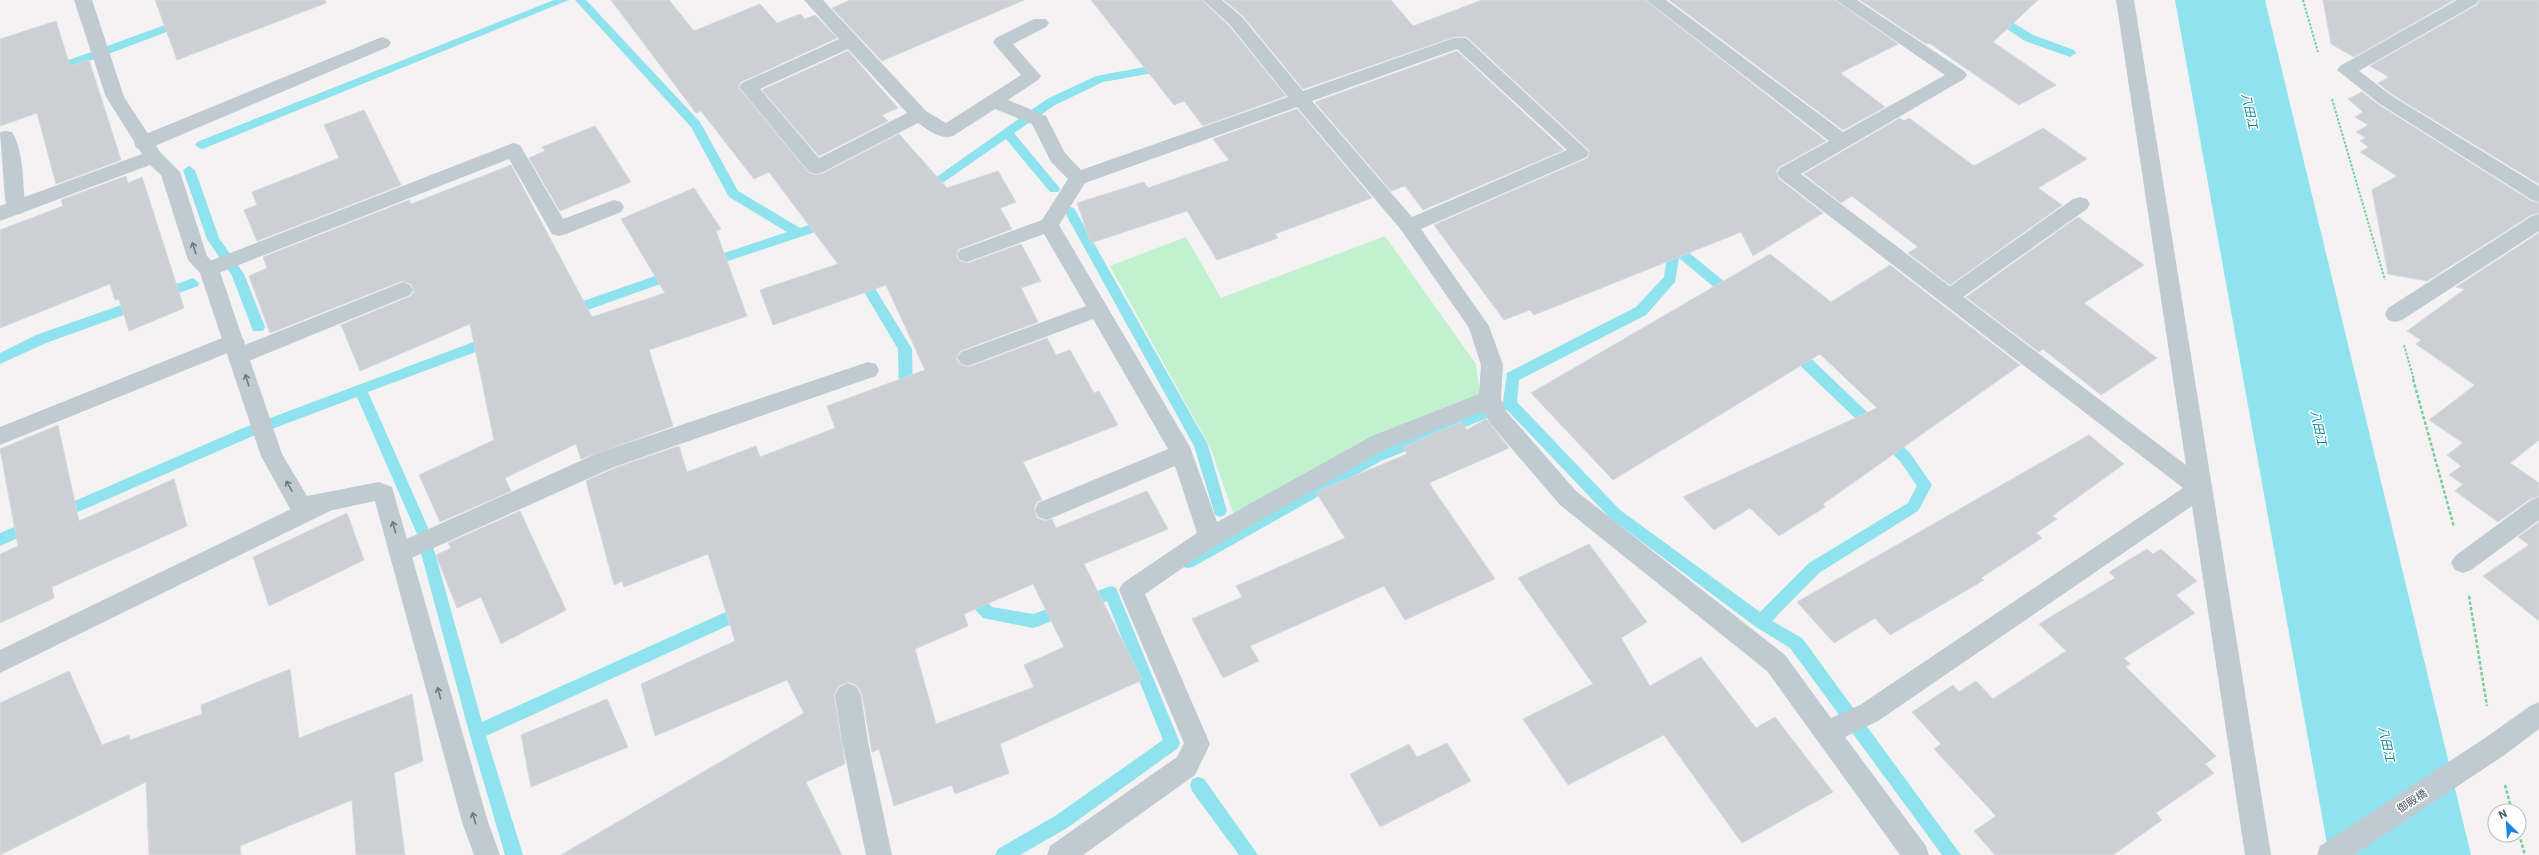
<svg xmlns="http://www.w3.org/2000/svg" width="2539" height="855" font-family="'IBM Plex Sans','Noto Sans JP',sans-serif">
<rect width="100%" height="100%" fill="#f4f2f2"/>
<path fill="#c2f1d0" d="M1385,236L1476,364L1482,409L1375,450L1238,527L1211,449L1110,266L1186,237L1221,298Z"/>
<path fill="#8ee3ee" d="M2175,0H2265L2471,855H2329Z"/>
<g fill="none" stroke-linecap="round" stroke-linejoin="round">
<g fill="#8ee3ee" fill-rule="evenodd">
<path d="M554,0H569L205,148L201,149L195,145L197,142Z"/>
<path d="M575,0H586L700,122L738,191L800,228L829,218L833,220L835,223L833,226L713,266H703L702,263L703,260L787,232L729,197L691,127Z"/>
<path d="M1964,0H1977L2033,35L2074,50L2076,53L2070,57L2025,41Z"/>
<path d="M184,18L188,20V24L55,74H47L45,71L47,68Z"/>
<path d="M1166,63L1170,64V70L1103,82L1055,105L1014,133L1058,186L1060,189L1058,192H1050L1006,139L928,193H920L918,190L1047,99L1096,76Z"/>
<path d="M189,166L195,170L219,238L244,274L265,327L263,331H253L232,276L207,239L183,170Z"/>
<path d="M1070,207L1074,208L1208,445L1227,511L1225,515L1220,517L1215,515L1194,446L1064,211Z"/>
<path d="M1675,236L1679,238L1681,246L1738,293L1740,296L1738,299H1728L1679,258L1675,282L1646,315L1519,380L1517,402L1620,510L1760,612L1809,563L1908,503L1917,486L1900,461L1788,354L1786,350L1788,346H1798L1910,453L1932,485L1918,511L1819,573L1772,621L1802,638L1961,855H1942L1790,648L1756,627L1610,518L1507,410L1381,461L1193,567L1188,568L1183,567L1181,562L1183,557L1371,453L1503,402L1507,373L1636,307L1664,277L1669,241Z"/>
<path d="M675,269L680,271L681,274L680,277L568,317L561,312L563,308Z"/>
<path d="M860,270L865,272L912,349L913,395L911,399H901L899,395L898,349L854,275Z"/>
<path d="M193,278L199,283L198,286L160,300L153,295L155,292Z"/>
<path d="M141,298L148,303L146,307L46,343L0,364V353L36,335Z"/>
<path d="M492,335L499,340L497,344L368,392L429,530L427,534L422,536L417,534L357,397L253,436L64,518L59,520L54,518L52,514L54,510L243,428Z"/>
<path d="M33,519L38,521L40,525L38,529L0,546V533Z"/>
<path d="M428,547L433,548L435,553L482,722L739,606L744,604L749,606L752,611L749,616L486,736L523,855H505L469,732L421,553L423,548Z"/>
<path d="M968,586L973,588L992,607L1033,614L1111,586L1116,588L1180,743L1178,748L1067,828L1020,855H995L998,849L1055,816L1163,740L1107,601L1033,628L983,618L960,593L963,588Z"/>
<path d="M1198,777L1204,779L1258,855H1239L1192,791L1190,785L1192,779Z"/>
</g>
</g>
<g fill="#ccd0d4" stroke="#d6d9dd" fill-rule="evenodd">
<path d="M155,0H325L326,3L177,60Z"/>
<path d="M611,0H669L694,31L760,4L777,23L800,14L805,19L815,15L837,38L741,82L738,87L809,173L816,175L824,173L899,134L947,188L998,171L1016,202L1000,208L1012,229L959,249L956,256L960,261L968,263L1021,244L1041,281L1021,288L1038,322L960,351L956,359L961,365L969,367L1047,338L1056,355L1070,350L1094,393L1099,391L1118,425L1023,462L1042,500L1037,502L1034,509L1037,518L1045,521L1052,519L1056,528L1147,491L1168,529L1084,564L1142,680L1000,744L1009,773L955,794L952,785L894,806L879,749L872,752L862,694L858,686L849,682L838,686L834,695L845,764L806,782L842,855H561L804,713L787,680L655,736L641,684L735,641L708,554L624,587L622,581L614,585L586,481L615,468L679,446L687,472L756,446L760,457L835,428L827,406L925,370L886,285L773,325L760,290L838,264L769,172L754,179L701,111L696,113ZM1033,584L1064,647L1024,665L1034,687L936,724L915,649L968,626L964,614Z"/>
<path d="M850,0H1024L882,61L832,8Z"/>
<path d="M1091,0H1202L1229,26L1286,96L1203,126L1184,101L1174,105Z"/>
<path d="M1224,0H1391L1413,26L1482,0H1645L1826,141L1779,167L1776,172L1779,179L1823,213L1753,256L1741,232L1534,315L1530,310L1504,320L1434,225L1588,158L1590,151L1467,37H1454L1303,89L1243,16Z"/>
<path d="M1669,0H1835L1898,44L1840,73L1885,107L1843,130Z"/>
<path d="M1860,0H2038L1993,42L2056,85L2019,105L1929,43L1926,44Z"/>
<path d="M2323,0H2454L2354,57L2331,44Z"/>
<path d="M2480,0H2539V184L2393,95L2378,83L2389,77L2370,66L2477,5Z"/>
<path d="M56,21L70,66L89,60L121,160L56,184L37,113L0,126V39Z"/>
<path d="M848,51L898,108L882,115L888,121L819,156L762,90Z"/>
<path d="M1457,51L1564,150L1423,210L1405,186L1391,191L1315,102Z"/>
<path d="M2362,92L2379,105L2531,201L2539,203V213L2531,215L2427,281L2388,274L2372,190L2397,176L2360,152L2369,147L2360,141L2366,138L2356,132L2368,125L2355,117L2363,112L2348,99Z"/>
<path d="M1297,109L1372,198L1275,234L1278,238L1217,260L1187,211L1091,243L1077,203L1144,182L1148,188L1229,160L1213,139Z"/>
<path d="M364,110L401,185L257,241L244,210L257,205L252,192L339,158L324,125Z"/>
<path d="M1900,118L1904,121L1909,118L1974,166L2043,128L2087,159L2038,188L2062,205L1950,285L1908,253L1918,247L1852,196L1841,203L1804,174Z"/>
<path d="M595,126L631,182L560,211L529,158L545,151L542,147Z"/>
<path d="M511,165L592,317L665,293L621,219L694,188L721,229L716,231L747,316L649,350L673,426L581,459L576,444L505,478L511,491L440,522L419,475L494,440L470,324L360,371L341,325L411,296L414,291L411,284L402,281L270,333L249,276L267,268L263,257L409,200L411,204Z"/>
<path d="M126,176L128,183L142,177L184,308L129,331L119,299L115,300L110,284L0,328V230L63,206L61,200Z"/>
<path d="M2078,217L2144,265L2084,303L2157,358L2101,395L2043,349L2039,352L1966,297Z"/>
<path d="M2539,233V440L2510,463L2539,483V496L2530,499L2498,522L2455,491L2463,484L2449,475L2461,466L2447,455L2463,443L2429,420L2475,385L2416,344L2421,340L2407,331L2465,289L2456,287Z"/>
<path d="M1770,254L1831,302L1890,265L2020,365L1823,504L1825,507L1779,536L1750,508L1714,530L1683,497L1877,408L1820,354L1613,480L1531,393Z"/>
<path d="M1486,419L1509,448L1429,483L1495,579L1405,620L1384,586L1250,646L1259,661L1223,678L1192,619L1242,597L1236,586L1345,538L1316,492L1407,454L1403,447L1461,422L1467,430Z"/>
<path d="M58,425L79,521L174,479L187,526L52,587L54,598L0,623V554L18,546L0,449Z"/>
<path d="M2089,435L2124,464L2052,516L2057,519L2036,533L2042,538L1981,578L1984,580L1890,635L1875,618L1834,643L1797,602Z"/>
<path d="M520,511L566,610L501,644L481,597L457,608L436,555L451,548L448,543Z"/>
<path d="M347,513L364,560L269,606L253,557Z"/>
<path d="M2539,522V621L2483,576L2529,545L2518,537Z"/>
<path d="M1589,544L1647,622L1621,638L1650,686L1701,657L1756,728L1775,717L1833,792L1742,843L1664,735L1568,785L1523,719L1593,684L1518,578Z"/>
<path d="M2147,549L2153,554L2161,549L2197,581L2176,595L2195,613L2124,658L2130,664L2126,667L2216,756L2205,764L2214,773L2156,813L2162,820L2113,855H1995L1974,831L1996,816L1934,749L1941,744L1912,712L1953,685L1959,692L1976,681L1993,699L2066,651L2039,624L2115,578L2109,572Z"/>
<path d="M290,669L299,738L412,694L423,761L394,773L405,855H356L352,800L240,846L241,855H149L146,782L0,855V703L69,671L102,745L129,735L130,740L202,714L201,705Z"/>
<path d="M607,699L628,747L531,787L521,735Z"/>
<path d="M1447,743L1471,781L1380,827L1350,774L1409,744L1417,757Z"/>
</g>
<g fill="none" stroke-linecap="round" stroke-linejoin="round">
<g stroke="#79d09d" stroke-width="2" stroke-dasharray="2.5 1.5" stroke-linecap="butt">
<path d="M2303,0L2318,52"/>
<path d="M2332,99L2385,280"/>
<path d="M2404,345L2414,380"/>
</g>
<g stroke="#79d09d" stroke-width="2.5" stroke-dasharray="3.5 2" stroke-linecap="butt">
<path d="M2413,379L2454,527"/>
<path d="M2469,596L2487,706"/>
<path d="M2505,785L2512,811"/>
<path d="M2519,834L2525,855"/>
</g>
<g fill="#c0cbd1" fill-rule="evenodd">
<path d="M382,37L388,39L391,43L388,47L150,148L143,149L136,148L134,143L136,138Z"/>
<path d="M5,131L12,132C25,154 22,184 26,208L23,213L16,215L9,213L5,199L0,132Z"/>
<path d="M513,143L520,145L563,219L614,200L621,202L624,207L621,212L566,234L559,236L552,234L509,159L216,274L209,276L202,274L199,269L202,264Z"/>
<path d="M2080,197L2087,199L2090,204L2087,209L1956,302L1949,305L1942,302L1939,297L1942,292L2073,199Z"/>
<path d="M403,282L410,285L413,290L410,295L246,362L239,364L232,362L228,356L230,352L0,445V427L227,336L234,334L241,336L245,342L242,346Z"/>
<path d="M868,362L876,364L879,370L876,376L614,467L409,559L401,562L393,559L389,552L393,545L598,453Z"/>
<path d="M322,494L330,497L333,504L330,511L0,673V650Z"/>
<path d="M848,683L857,687L861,695L868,742L892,855H866L842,742L835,695L839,687Z"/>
</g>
<g fill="#c0cbd1" fill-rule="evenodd">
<path d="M74,0H92L124,97L160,152L180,172L207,256L219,269L282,454L307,496L379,482L392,487L488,822L500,855H474L462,822L375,501L301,517L293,514L261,456L200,273L188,260L161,175L150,165L0,221V206L142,154L106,97Z"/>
<path d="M804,0H823L926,111L946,123L1021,75L996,46L993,42L996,38L1034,19H1046L1049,23L1046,27L1013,44L1041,76L1038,80L1008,100L1046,116L1065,153L1081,170L1288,97L1230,25L1203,0H1222L1242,17L1303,91L1454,38H1466L1589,152L1587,157L1421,229L1489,326L1503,365L1501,399L1506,411L1576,491L1785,655L1831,718L1860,705L2183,488L1780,178L1777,173L1780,168L1829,141L1646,0H1666L1843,132L1945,75L1836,0H1857L1964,71L1967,75L1964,79L1801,174L2186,465L2116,0H2134L2271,855H2245L2192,506L1878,721L1845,737L1926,846L1929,855H1900L1767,671L1560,505L1489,422L1484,411L1388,448L1210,549L1145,594L1210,744L1195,775L1083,855H1047L1050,846L1177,757L1184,743L1119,590L1123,583L1197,533L1175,466L1054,517L1046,520L1038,517L1035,510L1038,503L1168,449L1093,319L968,366L961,364L957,358L961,352L1086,306L1044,234L967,262L960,260L957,255L960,250L1042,220L1068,179L1051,162L1032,124L995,109L953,136C939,140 929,130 918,123L823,172L816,174L809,172L739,87L742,83L839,39ZM848,49L907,113L819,158L760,89ZM1457,49L1567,150L1412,217L1312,101ZM1297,107L1402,231L1469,328L1481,365L1479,394L1372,436L1217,522L1190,447L1059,225L1085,183Z"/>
<path d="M2457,0H2479L2476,4L2359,71L2392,96L2539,186V202L2532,200L2380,104L2337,70L2340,66Z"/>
<path d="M2539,214V231L2402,320L2395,322L2388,320L2385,314L2388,308L2532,216Z"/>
<path d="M2539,497V520L2471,570L2463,573L2455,570L2451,563L2455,556L2531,500Z"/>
<path d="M2539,702V729L2503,756L2354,855H2317L2320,846L2485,738L2530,706Z"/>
</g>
</g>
<defs><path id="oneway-shaft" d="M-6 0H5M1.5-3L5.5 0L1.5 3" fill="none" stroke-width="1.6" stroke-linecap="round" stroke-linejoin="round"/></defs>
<g stroke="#6d7a82">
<use href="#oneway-shaft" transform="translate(194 248) rotate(-108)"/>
<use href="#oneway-shaft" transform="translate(247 380) rotate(-108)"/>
<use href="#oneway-shaft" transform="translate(289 486) rotate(-120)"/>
<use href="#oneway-shaft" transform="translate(394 527) rotate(-106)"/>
<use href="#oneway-shaft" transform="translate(439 693) rotate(-105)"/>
<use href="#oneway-shaft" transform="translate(474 818) rotate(-106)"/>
</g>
<g text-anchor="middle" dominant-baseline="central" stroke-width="3" stroke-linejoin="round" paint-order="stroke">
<g font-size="11" fill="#495760" stroke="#fff">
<text transform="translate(2412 801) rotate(-33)">御殿橋</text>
</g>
<g font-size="12" font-style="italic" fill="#0b8292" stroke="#fff">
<text transform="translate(2250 111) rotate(78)">八田江</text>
<text transform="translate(2319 428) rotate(78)">八田江</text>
<text transform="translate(2387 744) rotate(78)">八田江</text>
</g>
</g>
<g transform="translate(2507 823) rotate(335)"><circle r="19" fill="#ffffff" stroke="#b6bcbf"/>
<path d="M0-3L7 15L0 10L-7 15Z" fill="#1885e9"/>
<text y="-6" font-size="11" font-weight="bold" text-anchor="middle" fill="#495760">N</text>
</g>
</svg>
